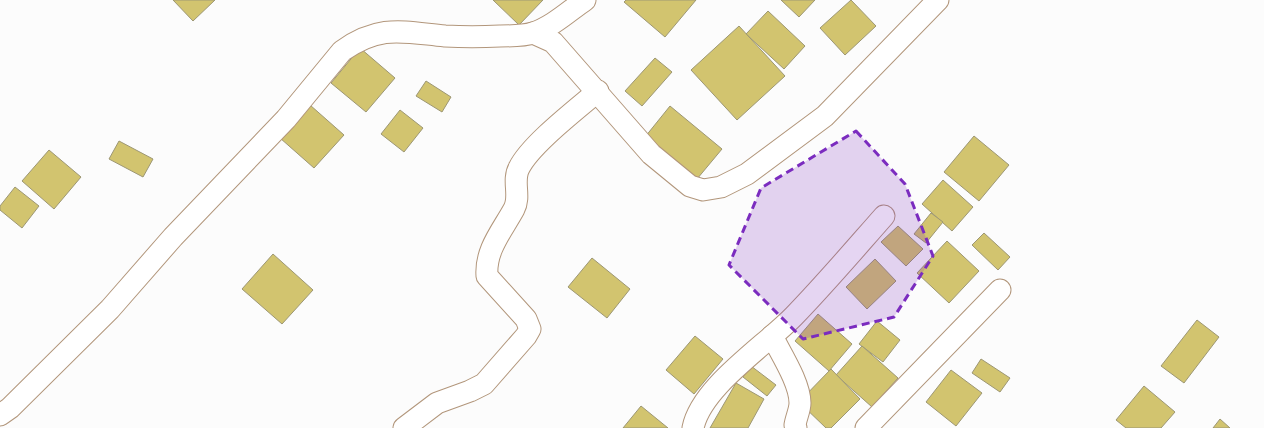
<svg xmlns="http://www.w3.org/2000/svg" width="1264" height="428" font-family="'Asap Condensed',sans-serif">
<rect width="100%" height="100%" fill="#fcfcfc"/>
<g fill="#d2c46f" stroke="#9d9774">
<path d="M173,0H215L193,21Z"/>
<path d="M493,0H543L519,25Z"/>
<path d="M626,0H696L665,37L624,2Z"/>
<path d="M781,0H815L799,17Z"/>
<path d="M851,0L876,26L845,55L820,28Z"/>
<path d="M768,11L805,46L784,69L746,34Z"/>
<path d="M739,26L785,76L737,120L691,70Z"/>
<path d="M360,48L395,78L366,112L331,83Z"/>
<path d="M655,58L672,72L642,106L625,91Z"/>
<path d="M426,81L451,97L442,112L416,96Z"/>
<path d="M310,105L344,135L314,168L280,138Z"/>
<path d="M670,106L722,149L697,179L645,137Z"/>
<path d="M400,110L423,128L404,152L381,134Z"/>
<path d="M974,136L1009,165L979,201L944,172Z"/>
<path d="M119,141L153,159L143,177L109,159Z"/>
<path d="M49,150L81,177L54,209L22,181Z"/>
<path d="M943,180L973,207L952,231L922,204Z"/>
<path d="M15,187L39,206L22,228L0,210V206Z"/>
<path d="M931,213L943,222L926,243L914,234Z"/>
<path d="M898,226L923,249L906,266L881,242Z"/>
<path d="M984,233L1010,257L998,270L972,245Z"/>
<path d="M947,241L979,271L949,303L917,273Z"/>
<path d="M273,254L313,290L282,324L242,289Z"/>
<path d="M592,258L630,289L607,318L568,287Z"/>
<path d="M875,259L896,281L867,309L846,287Z"/>
<path d="M818,314L852,344L829,371L795,341Z"/>
<path d="M1197,320L1219,337L1184,383L1161,366Z"/>
<path d="M877,321L900,340L883,362L859,344Z"/>
<path d="M695,336L723,359L694,394L666,370Z"/>
<path d="M862,346L898,378L872,407L836,375Z"/>
<path d="M981,359L1010,378L1000,392L972,373Z"/>
<path d="M751,366L776,385L767,396L743,377Z"/>
<path d="M831,369L860,399L831,428H826L799,402Z"/>
<path d="M951,370L982,393L956,426L926,402Z"/>
<path d="M736,383L764,399L748,428H710Z"/>
<path d="M1144,386L1175,412L1161,428H1126L1116,420Z"/>
<path d="M641,406L668,428H623Z"/>
<path d="M1220,419L1230,428H1213Z"/>
</g>
<g fill="none" stroke-linecap="round" stroke-linejoin="round">
<g stroke="#b2967b" stroke-width="23">
<g id="street">
<path d="M533,33L553,42L651,154L690,186L703,190L721,187L747,174L825,116L938,0"/>
<path d="M772,336C781,354 800,383 800,403C800,410 796,418 795,425L796,428"/>
<path d="M0,415L10,408L110,309L173,237L286,119L342,51C380,24 403,32 445,36C463,37 481,37 500,36C510,36 524,36 533,33C552,27 569,11 585,0"/>
<path d="M404,428L437,403L470,391L484,384L526,336L530,329L526,319L487,276C485,250 502,231 514,209C521,196 512,181 519,168C530,145 577,109 598,91"/>
<path d="M693,428C701,387 765,346 794,316C825,284 854,250 884,216"/>
<path d="M866,428L1000,290"/>
</g>
</g>
<use href="#street" stroke="#fff" stroke-width="21"/>
</g>
<path fill="#7b2cbf" fill-opacity="0.2" stroke="#7b2cbf" stroke-width="3" stroke-dasharray="8 5" stroke-linejoin="round" d="M856,131L905,184L933,256L894,317L803,339L729,265L761,188Z"/>
</svg>
